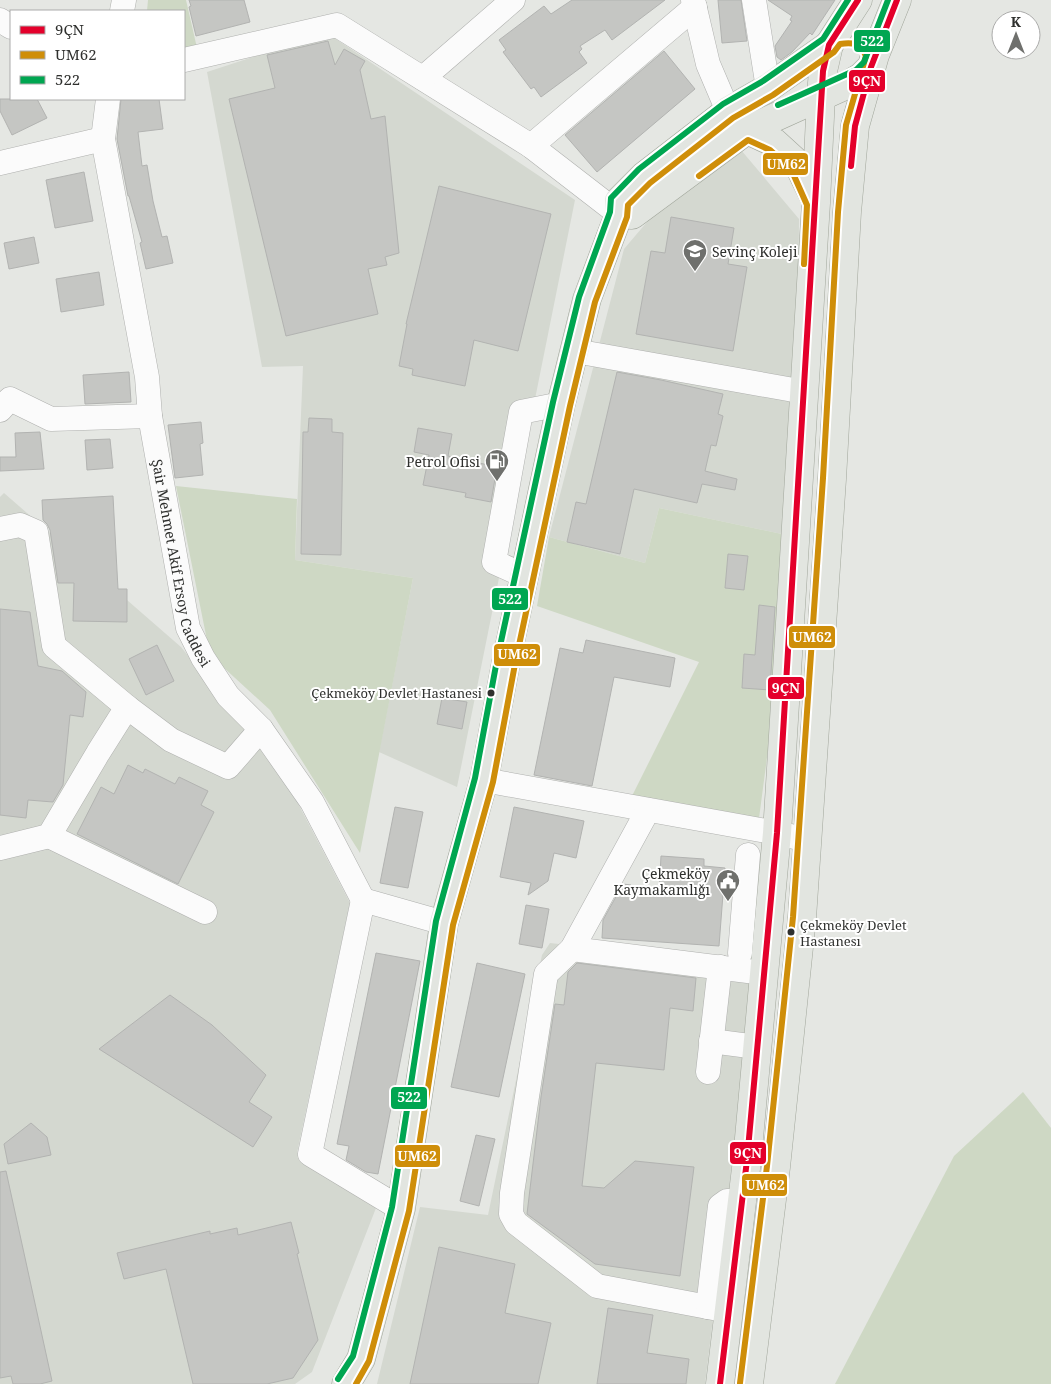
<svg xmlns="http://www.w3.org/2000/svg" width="1051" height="1384" font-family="'Noto Serif',serif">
<rect width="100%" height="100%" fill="#e5e7e3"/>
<g fill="#d4d8d0">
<path d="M327,33L575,200L457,787L379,752L413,578L295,560L303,366L262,367L207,72Z"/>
<path d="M741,150L799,219L796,537L659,508L645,563L549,537L624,249L664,202Z"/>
<path d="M4,493L181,647L282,773L350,903L297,1153L376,1208L312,1372L295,1384H0V497Z"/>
<path d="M550,943L756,966L705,1384H377L420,1207L488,1215L542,955Z"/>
</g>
<g fill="#ced8c4">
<path d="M148,0H186L197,48L184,47V11H147Z"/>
<path d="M176,486L297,499L295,560L413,578L360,853L270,710L210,655Z"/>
<path d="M659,508L796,537L758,826L625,810L699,662L537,606L549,537L645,563Z"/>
<path d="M1023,1092L1051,1128V1384H835L954,1156Z"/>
</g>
<g fill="#c5c6c3" stroke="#b2b3b1">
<path d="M189,0H244L250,22L196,36L189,7L191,6Z"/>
<path d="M572,0H665L612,40L605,30L580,46L582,49L579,52L587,63L541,97L534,87L531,89L503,52L506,50L499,40L544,6L551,14Z"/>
<path d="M718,0H741L747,41L722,43Z"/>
<path d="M768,0H835L812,35L810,33L792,52L781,60L777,57L775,46L792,21L790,20L792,16Z"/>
<path d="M328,41L335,65L344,49L365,61L360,70L371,119L385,116L399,253L385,257L387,265L368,269L378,314L286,336L229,99L275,88L267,55Z"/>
<path d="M664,51L695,89L597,172L565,135Z"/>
<path d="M0,99H37L47,118L12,135L0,111Z"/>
<path d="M121,99H159L163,129L138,132L142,166L147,165L153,201L162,237L167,236L173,263L146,269L140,243L142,242L129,196H128L117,139Z"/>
<path d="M84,172L93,221L55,228L46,180Z"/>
<path d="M439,186L551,214L518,351L474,340L465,386L412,375L413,369L399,366L407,324H406Z"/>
<path d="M671,217L734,228L728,264L747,267L733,351L636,334L651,251L665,253Z"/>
<path d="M34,237L39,263L9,269L4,243Z"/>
<path d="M99,272L104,305L61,312L56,279Z"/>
<path d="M129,372L131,402L85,404L83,375Z"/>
<path d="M617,372L661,380L723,394L718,414L723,416L716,446L711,445L705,471L737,479L735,490L702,484L697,503L634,489L620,554L567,542L576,502L586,504Z"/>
<path d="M309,418L332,419V432L343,433L341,555L301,554L303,432H308Z"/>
<path d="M201,422L203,443L200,444L203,475L175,478L168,425Z"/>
<path d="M418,428L452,434L448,456L497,467L491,502L465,497L466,493L423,485L429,455L414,452Z"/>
<path d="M40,432L44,469L0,471V457H16L15,433Z"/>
<path d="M110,439L113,468L87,470L85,440Z"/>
<path d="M113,496L118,589H127V622L73,621L74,583H58L50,530L47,524L43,520L42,500Z"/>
<path d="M728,554L748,556L744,590L725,588Z"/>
<path d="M759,605L775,607L770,690L742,688L744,654L755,655Z"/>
<path d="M0,609L30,612L38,666L62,671L86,692L83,717L70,715L63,785L53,802L28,800L26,818L0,815Z"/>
<path d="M586,640L675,658L670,687L614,677L592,786L534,775L560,648L583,653Z"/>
<path d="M157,645L174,681L146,695L129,659Z"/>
<path d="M442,698L467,702L462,729L437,724Z"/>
<path d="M128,765L143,773L145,769L175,784L179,777L208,791L201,805L214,812L178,884L77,834L101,787L114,794Z"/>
<path d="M395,807L423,812L408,888L380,883Z"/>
<path d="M514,807L584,821L576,858L554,853L548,881L528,895L531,883L500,877Z"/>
<path d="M661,856L704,859V866L725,868L719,946L602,938L603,920L623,884L631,885L630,891L659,892Z"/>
<path d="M526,905L549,909L542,948L519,944Z"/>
<path d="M376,953L420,961L378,1174L366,1172L346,1160L349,1146L337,1144Z"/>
<path d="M477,963L525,974L499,1097L451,1087Z"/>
<path d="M577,963L696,978L693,1011L670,1008L664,1070L596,1063L582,1186L604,1188L635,1161L694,1167L680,1276L595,1264L527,1214L541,1097L555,1004L564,1005L568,972Z"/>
<path d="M170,995L212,1025L266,1075L249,1102L272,1117L253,1147L99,1049Z"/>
<path d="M31,1123L47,1137L51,1155L8,1164L4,1144Z"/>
<path d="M476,1135L495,1139L479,1206L460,1201Z"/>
<path d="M6,1171L52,1381L40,1384H13L11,1376L0,1378V1172Z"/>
<path d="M291,1222L299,1253L297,1254L318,1340L293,1378L267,1384H193L166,1269L124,1279L117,1253L210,1231V1234L237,1228L238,1235Z"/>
<path d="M439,1247L515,1264L505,1313L551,1323L538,1384H410Z"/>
<path d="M608,1308L653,1315L647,1353L689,1359L686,1384H597Z"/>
</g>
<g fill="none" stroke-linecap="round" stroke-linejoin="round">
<g stroke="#afb0ae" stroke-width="25">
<g id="minor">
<path d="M693,0L708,64L728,111"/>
<path d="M754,0L768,88"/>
<path d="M122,11L124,0"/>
<path d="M0,20L11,27"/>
<path d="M184,60L337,25L531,146L619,214"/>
<path d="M423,78L513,0"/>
<path id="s1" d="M108,99L103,139L147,377L150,416L188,628L203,658L228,696L261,729L312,802L363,900L444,923"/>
<path d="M531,146L695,7"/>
<path d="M0,163L103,139"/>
<path d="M575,351L805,392"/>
<path d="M0,410L10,399L51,419L150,416"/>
<path d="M0,529L20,525L36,532L54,646L127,707L171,740L228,767L261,729"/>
<path d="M525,576L494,562L521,412L561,404"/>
<path d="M484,780L777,833L808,840"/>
<path d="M648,810L572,949L546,974L512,1193L511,1214L516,1223L597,1286L729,1311"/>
<path d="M49,836L205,912"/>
<path d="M0,848L49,836L98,753L127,707"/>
<path d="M363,900L310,1154L401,1209"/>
<path d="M572,949L764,973"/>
<path d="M740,953L748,855"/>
<path d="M711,1041L757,1047"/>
<path d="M708,1072L720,967"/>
<path d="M708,1307L720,1206L727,1201H742"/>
</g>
</g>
<g stroke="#a1a69b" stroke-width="29">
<g id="major">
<path d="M747,130L775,143L798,164L815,199"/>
<path d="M619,214L632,215L747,130L851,83L861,77L871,67"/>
<path d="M346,1384L361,1359L401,1209L444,923L484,780L506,662L561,404L587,299L619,214V201L644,176L728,111L768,88L829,45"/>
<path d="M720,1384L747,1160L777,833L816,203L821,95L823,71L829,45L858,0"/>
<path d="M749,1384L776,1167L802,918L832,479L847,212L855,126L875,55L897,0"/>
</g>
</g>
<use href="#minor" stroke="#fbfbfb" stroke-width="24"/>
<use href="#major" stroke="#e2e5e0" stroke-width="28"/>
<g stroke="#fff" stroke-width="10">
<g id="bus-1">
<path d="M851,166L855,126L871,67L897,0"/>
<path d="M720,1384L747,1160L777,833L823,71L829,45L858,0"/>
</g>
</g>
<g stroke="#fff" stroke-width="10">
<g id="bus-2">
<path d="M699,176L748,140L770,150L791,169L807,205L804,264"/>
<path d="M356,1384L369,1361L409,1211L453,925L493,782L515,664L570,406L595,302L627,217L628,205L650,183L733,118L773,95L834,52L840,44C853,42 860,43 866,56L846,125L838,212L823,478L793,917L767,1166L740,1383"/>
</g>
</g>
<g stroke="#fff" stroke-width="10">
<g id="bus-3">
<path d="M778,105L856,70L864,62L888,0"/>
<path d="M338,1379L353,1356L392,1207L436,921L475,778L497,660L553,402L579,297L610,212L611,198L639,169L723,104L763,81L823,39L848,0"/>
</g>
</g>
<use href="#bus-1" stroke="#e4002b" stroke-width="6"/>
<use href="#bus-2" stroke="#cf8e09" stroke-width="6"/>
<use href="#bus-3" stroke="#00a651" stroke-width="6"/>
</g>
<defs>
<g id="university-pin" transform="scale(1.25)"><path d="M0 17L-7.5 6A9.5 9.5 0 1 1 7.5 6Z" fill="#6f706d" stroke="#fff"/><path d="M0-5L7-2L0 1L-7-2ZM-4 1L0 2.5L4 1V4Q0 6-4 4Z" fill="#fff"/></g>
<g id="fuel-pin" transform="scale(1.25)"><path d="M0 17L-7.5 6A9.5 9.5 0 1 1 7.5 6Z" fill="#6f706d" stroke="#fff"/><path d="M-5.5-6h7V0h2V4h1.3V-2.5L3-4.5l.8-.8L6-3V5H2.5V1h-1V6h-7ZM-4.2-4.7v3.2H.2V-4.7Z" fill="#fff"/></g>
<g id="civic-pin" transform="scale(1.25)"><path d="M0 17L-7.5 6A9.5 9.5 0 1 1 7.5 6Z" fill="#6f706d" stroke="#fff"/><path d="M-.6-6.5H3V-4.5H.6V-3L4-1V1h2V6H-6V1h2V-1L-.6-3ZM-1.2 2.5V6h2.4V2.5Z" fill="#fff"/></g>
</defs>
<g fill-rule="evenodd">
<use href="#university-pin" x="695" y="251"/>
<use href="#fuel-pin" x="497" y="461"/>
<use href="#civic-pin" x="728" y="881"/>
</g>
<g fill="#2f302e" stroke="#fff" stroke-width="2">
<circle cx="491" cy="693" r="4.5"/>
<circle cx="791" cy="932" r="4.5"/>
</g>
<g text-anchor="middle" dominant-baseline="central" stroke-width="4" stroke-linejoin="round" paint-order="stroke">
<g font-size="13" fill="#2f302e" stroke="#fff" text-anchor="end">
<text x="482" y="693">Çekmeköy Devlet Hastanesi</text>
<text x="800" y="925" text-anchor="start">Çekmeköy Devlet<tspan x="800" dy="16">Hastanesı</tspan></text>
</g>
<g font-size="14" fill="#2f302e" stroke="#fff" text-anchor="end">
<text x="712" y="251" text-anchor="start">Sevinç Koleji</text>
<text x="480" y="461">Petrol Ofisi</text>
<text x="710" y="873">Çekmeköy<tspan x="710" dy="16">Kaymakamlığı</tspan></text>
</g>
<g font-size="14" fill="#2f302e" stroke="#fff">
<text stroke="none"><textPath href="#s1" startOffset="472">Şair Mehmet Akif Ersoy Caddesi</textPath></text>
</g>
</g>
<g stroke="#fff" stroke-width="2">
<rect x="853" y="29" width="38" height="24" rx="5" fill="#00a651"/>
<rect x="848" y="69" width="38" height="24" rx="5" fill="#e4002b"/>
<rect x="762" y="152" width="47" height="24" rx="5" fill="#cf8e09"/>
<rect x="491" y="587" width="38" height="24" rx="5" fill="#00a651"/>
<rect x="788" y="625" width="48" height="24" rx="5" fill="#cf8e09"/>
<rect x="493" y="643" width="48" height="24" rx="5" fill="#cf8e09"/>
<rect x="767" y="676" width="38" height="24" rx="5" fill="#e4002b"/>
<rect x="390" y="1086" width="38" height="24" rx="5" fill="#00a651"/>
<rect x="729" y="1141" width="38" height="24" rx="5" fill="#e4002b"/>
<rect x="394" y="1144" width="47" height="24" rx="5" fill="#cf8e09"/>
<rect x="741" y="1173" width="47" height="24" rx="5" fill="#cf8e09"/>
</g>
<g font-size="14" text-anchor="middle" font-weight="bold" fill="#fff">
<text x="872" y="46">522</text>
<text x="867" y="86">9ÇN</text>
<text x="786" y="169">UM62</text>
<text x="510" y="604">522</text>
<text x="812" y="642">UM62</text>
<text x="517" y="659">UM62</text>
<text x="786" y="693">9ÇN</text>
<text x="409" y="1102">522</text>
<text x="748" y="1158">9ÇN</text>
<text x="417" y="1161">UM62</text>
<text x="765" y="1190">UM62</text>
</g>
<rect x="10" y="10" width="175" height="90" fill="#ffffff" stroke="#acacab"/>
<rect x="20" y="26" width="25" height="8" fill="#e4002b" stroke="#acacab"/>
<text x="55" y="35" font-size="15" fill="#2f302e">9ÇN</text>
<rect x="20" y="51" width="25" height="8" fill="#cf8e09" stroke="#acacab"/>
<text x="55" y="60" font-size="15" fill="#2f302e">UM62</text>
<rect x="20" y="76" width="25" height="8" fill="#00a651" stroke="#acacab"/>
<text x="55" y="85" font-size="15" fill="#2f302e">522</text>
<g transform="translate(1016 35)"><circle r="24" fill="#ffffff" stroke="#acacab"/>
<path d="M0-4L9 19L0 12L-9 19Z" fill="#6f706d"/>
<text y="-8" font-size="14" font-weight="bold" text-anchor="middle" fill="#2f302e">K</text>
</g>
</svg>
